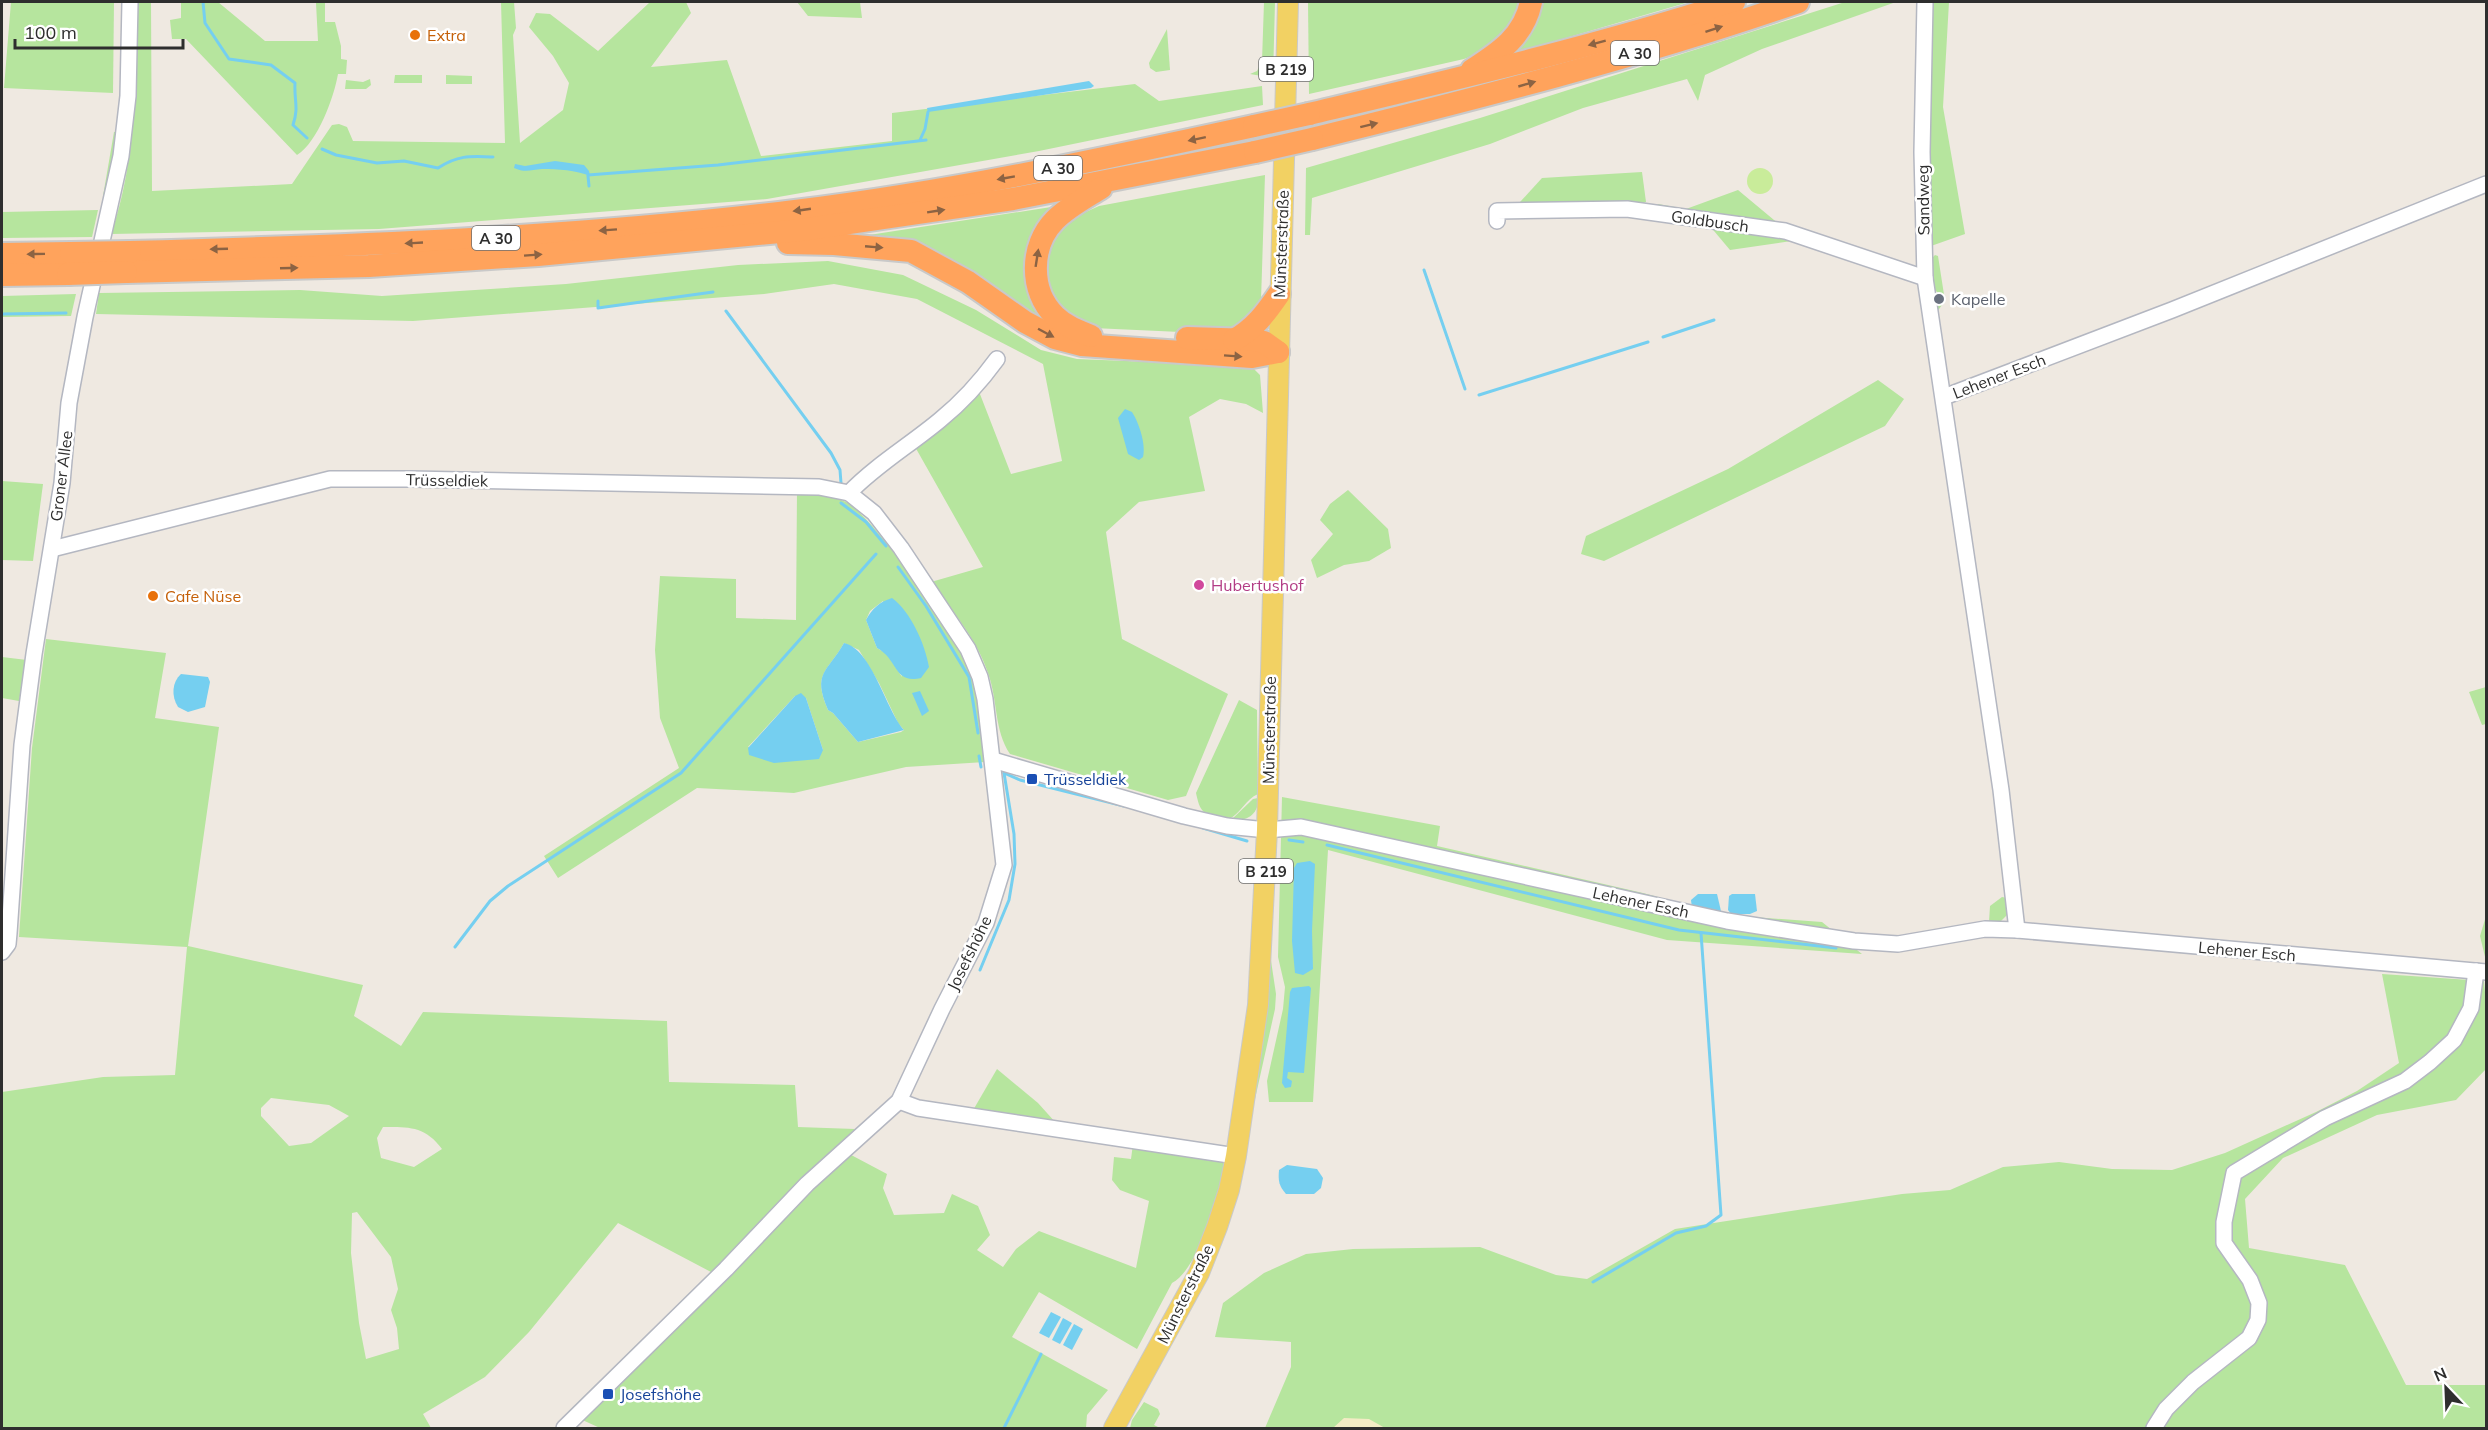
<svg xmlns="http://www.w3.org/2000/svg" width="2488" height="1430" font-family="Mulish,sans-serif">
<rect width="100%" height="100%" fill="#efe9e1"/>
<g fill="#b6e59e" fill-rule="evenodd">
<path d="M11,2H114L113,93L4,88Z"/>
<path d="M137,2H151L152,191L292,184L332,125L339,124L347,127L353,141L505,143L501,2H514L516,28L513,35L520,143L563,110L569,83L553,56L529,27L536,13L550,14L598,51L650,2H686L691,13L651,67L727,60L761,156L892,141V113L1135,84L1159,101L1262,86L1263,105L1039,151L767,199L379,229L111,234C137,160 135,80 137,2Z"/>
<path d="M181,2H218L265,41H318L316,3H325V22H335L341,46V59L347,60L346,74H338C334,97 318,142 297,155L186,39H172L170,20L181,18Z"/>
<path d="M797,2H860L862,18L808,16Z"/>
<path d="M1264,2H1275L1273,78L1250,74L1257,71L1262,61Z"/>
<path d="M1308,2H1521L1514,26L1480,53L1464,59L1309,94Z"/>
<path d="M1537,2H1689L1511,54Z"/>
<path d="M1845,2H1896L1762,49L1705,75L1698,101L1687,79L1583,108L1490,144L1312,198L1310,235H1305L1306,168L1480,118Z"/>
<path d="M1931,2H1949L1943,107L1965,234L1931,246L1926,169Z"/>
<path d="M1167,29L1170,70L1156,72L1150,68L1149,63Z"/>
<path d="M395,75H422V83H394Z"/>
<path d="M446,75L472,76V84H446Z"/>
<path d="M370,79L371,85L366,89H345L346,80L363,82Z"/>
<path d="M121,131L109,195L103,196L114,132Z"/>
<path d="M1642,172L1646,202L1637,205L1520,202L1542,178Z"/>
<path d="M1265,175L1261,301L1258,312L1224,334L1093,328L1067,314L1056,302L1047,278V251L1053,236L1066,223L1079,215L1099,206Z"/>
<path d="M1738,190L1780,225L1656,207L1658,204L1686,209Z"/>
<path d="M1064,205L1032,245L1066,334L988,288L843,239Z"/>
<path d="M98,210L92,237L2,238V212Z"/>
<path d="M1709,225L1798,240L1730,250Z"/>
<path d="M1935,255L1938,256L1945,301L1936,313L1935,300L1940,303L1943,298L1935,290H1930L1929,261Z"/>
<path d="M828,261L903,275L976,310L1041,350L1077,359L1251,366L1260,375L1263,413L1246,404L1220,399L1189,417L1205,491L1139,502L1106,532L1122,639L1228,694L1186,796L1168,800L1010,754C994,730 998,701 988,673C977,639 952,611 931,582L983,567L914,445L978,389L1011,474L1062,461L1043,364L917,299L834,284L764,294L413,321L96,314L99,293L300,290L382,296L566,284L738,265Z"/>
<path d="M76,294L71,316L2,317V296Z"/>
<path d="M1878,380L1904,399L1885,426L1604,561L1581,554L1586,536L1728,469Z"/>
<path d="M2,481L43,484L33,561L2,560Z"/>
<path d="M1348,490L1388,529L1391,548L1369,561L1344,565L1317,578L1311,560L1333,534L1320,520L1330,504Z"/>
<path d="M797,491C813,493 831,495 846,502C875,517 962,644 972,676C981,704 982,734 985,762L906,767L794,793L697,788L558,878L544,856L679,768L660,718L655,650L660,576L736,579V618L796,620ZM883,601L902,677L887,654L877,648L866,620L870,611ZM844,643L859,650L879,683L898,723L904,730L901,732L858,742L833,713L828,710C812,673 827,673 844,643ZM795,696L806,698L823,750L748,747Z"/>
<path d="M46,639L166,653L155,718L219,727L188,946L363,985L354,1016L401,1046L423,1012L667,1021L669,1082L795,1085L798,1127L855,1129L838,1148L887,1174L883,1188L894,1215L944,1213L952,1194L978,1206L990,1235L977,1250L1003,1267L1016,1249L1039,1231L1136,1268L1149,1201L1120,1190L1112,1180L1114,1157L1131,1159L1133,1144L1222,1159L1226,1165C1217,1195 1200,1268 1172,1283L1137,1349L1039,1292L1012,1337L1108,1390L1087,1415L1086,1428H600L567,1413L711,1272L618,1223L529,1332L485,1377L423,1414L431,1428H2V1092L103,1077L175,1075L187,947L19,937L32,748ZM271,1098L329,1105L349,1116L311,1143L289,1146L261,1116V1108ZM383,1127C409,1127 425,1126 442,1149L414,1167L381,1158L377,1138ZM357,1212L391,1257L398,1289L391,1310L397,1328L399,1349L366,1359L359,1323L351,1253L352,1213Z"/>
<path d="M2,657L27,660L19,701L2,698Z"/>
<path d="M2486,687V724L2482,725L2469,692Z"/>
<path d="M1239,700L1257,710L1258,794C1246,799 1240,814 1229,819C1225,820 1223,819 1220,818C1202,814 1200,811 1196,793Z"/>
<path d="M1282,797L1440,826L1437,846L1643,893L1725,915L1822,922L1862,954L1667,940L1328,850L1313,1102H1269L1267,1081L1283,1009L1285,987L1278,957Z"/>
<path d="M1258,798C1259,814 1247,822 1231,820L1253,799Z"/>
<path d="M1277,842L1270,954L1276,994L1275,1009L1255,1099L1252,1097Z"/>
<path d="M2002,897L2007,898L2011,911L2000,922H1989L1990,906Z"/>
<path d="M2486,916V961L2480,936Z"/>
<path d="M2382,974L2484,981L2486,1003V1069L2456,1100L2377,1115L2283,1158L2245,1199L2249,1248L2345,1265L2406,1385H2486V1428H1265L1291,1367V1342L1215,1337L1223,1303L1264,1273L1306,1254L1353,1249L1480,1247L1556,1275L1587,1279L1675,1229L1902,1194L1950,1190L2003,1167L2059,1162L2112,1169L2172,1170L2225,1153L2316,1112L2357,1091L2399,1063Z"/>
<path d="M997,1069L1038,1103L1056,1123L972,1112Z"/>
<path d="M1144,1402L1158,1409L1160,1414L1154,1425L1160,1428H1130L1132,1420Z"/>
</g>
<path fill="#f3ecc5" d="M1344,1418L1369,1419L1385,1428H1333Z"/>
<circle fill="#c9ec9a" cx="1760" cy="181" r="13"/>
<g fill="#75cff0">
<path d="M1089,81L1094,86L1091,88L928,112L927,108Z"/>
<path d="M555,161L584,165L589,171L590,176C576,170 558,169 542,169C531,170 525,173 514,168L515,164L525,166Z"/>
<path d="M1125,409L1132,412C1139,423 1146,444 1143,457L1139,460L1128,454L1118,418Z"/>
<path d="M892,598C911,612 925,644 929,667L921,678C893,684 899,660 877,648L866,620C872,609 879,602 892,598Z"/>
<path d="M844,643C872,649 886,710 904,730L858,742L833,713L828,710C812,672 827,673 844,643Z"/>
<path d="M181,674L208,677L210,682L205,707L188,712L178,707C171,696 172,682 181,674Z"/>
<path d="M920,691L929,711L922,716L912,693Z"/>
<path d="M801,693L806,698L823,750L819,759L774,763L749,755L748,748L795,696Z"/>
<path d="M1310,861L1315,864L1312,931L1313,969L1303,975L1295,973L1292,941L1294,868L1297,863Z"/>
<path d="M1698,894H1717L1721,911L1692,908L1691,900Z"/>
<path d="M1732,894H1755L1757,911L1750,914H1731L1728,910L1729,896Z"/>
<path d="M1309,986L1311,988L1304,1073L1288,1072L1287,1078L1292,1081L1291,1087L1285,1088L1282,1083L1290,992L1292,988Z"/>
<path d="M1287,1165L1317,1169L1323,1178L1321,1188L1314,1194H1286C1279,1186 1278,1181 1279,1170Z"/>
<path d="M1051,1312L1061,1317L1049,1338L1039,1333Z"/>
<path d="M1063,1318L1072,1323L1060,1344L1052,1340Z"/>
<path d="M1074,1324L1083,1329L1072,1350L1063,1345Z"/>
</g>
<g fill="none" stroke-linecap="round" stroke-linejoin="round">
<g stroke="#75cff0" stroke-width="3">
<path d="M203,2L205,23L229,59L271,65L295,83C294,101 299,107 293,125L307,138"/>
<path d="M920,140L925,129L928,112"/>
<path d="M322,149L336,155L377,163L404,161L438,168C458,155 470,156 493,157"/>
<path d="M588,175L718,165L926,140"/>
<path d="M588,176L589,186"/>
<path d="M1424,270L1465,389"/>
<path d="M598,301V308L713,292"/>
<path d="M726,311L831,453L840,470L841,483"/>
<path d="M2,314L66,313"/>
<path d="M1663,337L1714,320"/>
<path d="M1479,395L1648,342"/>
<path d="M841,503L866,522L886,546"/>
<path d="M898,567L926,606L969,677L978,733"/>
<path d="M979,756L981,767"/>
<path d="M1004,773L1020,780L1124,806"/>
<path d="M1203,828L1247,841"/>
<path d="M1289,840L1303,842"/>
<path d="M1327,845L1679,930L1836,948"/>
<path d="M455,947L490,901L508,886L681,773L876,554"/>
<path d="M980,970L1009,900L1015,864L1014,834L1004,773"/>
<path d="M1593,1282L1676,1233L1706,1226L1721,1215L1701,933"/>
<path d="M1004,1428L1041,1354"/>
</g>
<g stroke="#b4b7c1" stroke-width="18">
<g id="minor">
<path d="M1925,2L1922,152L1925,278L2001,790L2017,930"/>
<path d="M1497,221V211L1627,209L1785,231L1925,278"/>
<path d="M1944,397L2172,310L2486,184"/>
<path d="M849,493C876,465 910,445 940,420C961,403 981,381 997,359"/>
<path d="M52,549L330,479H411L819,487L849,493L874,513L901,548L968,649L980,677L985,699L1004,865L986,923L942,1009L899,1101L807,1184L726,1269L564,1428"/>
<path d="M993,760L1184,816L1227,826L1267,830L1301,827L1727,921L1854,941L1898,944L1985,929L2017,930L2486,972"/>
<path d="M2,952L8,944L9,933L22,745L34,654L62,483L69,403L85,317L121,156L128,96L130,2"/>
<path d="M899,1101L918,1108L1236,1156"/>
<path d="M2154,1428L2166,1409L2193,1382L2249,1338L2258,1320L2259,1303L2250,1280L2224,1243V1222L2234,1173L2325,1118L2405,1081L2430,1062L2454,1040L2471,1008L2476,971"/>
</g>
</g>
<g stroke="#c9c9c9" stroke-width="22">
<path id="major" d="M1114,1428L1199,1273L1217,1227L1229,1190L1236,1156L1258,1005L1267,830L1288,2"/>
</g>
<g stroke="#c9c9c9" stroke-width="26">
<g id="highway">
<path d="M1472,70C1500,52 1524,36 1531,2"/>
<path d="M1309,114C1452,80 1594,47 1734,2"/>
<path d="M1312,139C1475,99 1639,57 1798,2"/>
<path d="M788,243L834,244L911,251L968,282L1025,322L1055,338L1082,345L1252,357L1278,352"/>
<path d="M130,252C352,246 574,238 795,211C950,192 1102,159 1254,126"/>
<path d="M2,254L71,253"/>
<path d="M126,272L369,266L538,255L801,230L1013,199L1255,152"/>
<path d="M2,275L68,274"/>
<path d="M1091,336C1078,331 1065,326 1055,316C1029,291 1030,245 1055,220C1068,207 1085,198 1101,188"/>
<path d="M1187,338L1254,340L1264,342L1278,352"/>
<path d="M1234,340C1254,329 1266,313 1279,294"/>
</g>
</g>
<use href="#minor" stroke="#fff" stroke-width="15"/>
<use href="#major" stroke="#f2d163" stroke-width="20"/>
<use href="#highway" stroke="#ffa35c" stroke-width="22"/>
<g stroke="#c9c9c9" stroke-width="26" stroke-linecap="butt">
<g id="highway-bridge">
<path d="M1254,126L1309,114"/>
<path d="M1255,152L1312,139"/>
<path d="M71,253L130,252"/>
<path d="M68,274L126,272"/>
</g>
</g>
<use href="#highway-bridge" stroke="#ffa35c" stroke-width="22"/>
</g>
<defs><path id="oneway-solid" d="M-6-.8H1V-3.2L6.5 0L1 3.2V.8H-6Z" transform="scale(1.5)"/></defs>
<g fill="#8c6343">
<use href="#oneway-solid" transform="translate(1714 29) rotate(-18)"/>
<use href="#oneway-solid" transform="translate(1597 43) rotate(165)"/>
<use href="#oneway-solid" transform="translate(1527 84) rotate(-16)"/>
<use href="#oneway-solid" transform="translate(1369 125) rotate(-14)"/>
<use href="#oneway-solid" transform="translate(1197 139) rotate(168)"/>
<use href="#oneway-solid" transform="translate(1006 178) rotate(170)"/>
<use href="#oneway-solid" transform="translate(802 210) rotate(172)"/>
<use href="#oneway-solid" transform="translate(936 211) rotate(-9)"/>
<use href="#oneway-solid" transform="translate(608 230) rotate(176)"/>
<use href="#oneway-solid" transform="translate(414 243) rotate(177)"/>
<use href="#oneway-solid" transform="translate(874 247) rotate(5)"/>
<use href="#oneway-solid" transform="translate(219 249) rotate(178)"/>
<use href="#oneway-solid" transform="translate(36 254) rotate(179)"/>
<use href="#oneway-solid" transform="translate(533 255) rotate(-4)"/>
<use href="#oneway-solid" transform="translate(1037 258) rotate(-81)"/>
<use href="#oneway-solid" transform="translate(289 268) rotate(-2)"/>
<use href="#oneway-solid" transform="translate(1046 333) rotate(28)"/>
<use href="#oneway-solid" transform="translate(1233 356) rotate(4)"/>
</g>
<g fill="#e8710a" stroke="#fff" stroke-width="2">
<circle cx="415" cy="35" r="6"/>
<circle cx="153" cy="596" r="6"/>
</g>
<circle fill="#6b7280" stroke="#fff" stroke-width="2" cx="1939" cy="299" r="6"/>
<circle fill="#d1479c" stroke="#fff" stroke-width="2" cx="1199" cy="585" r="6"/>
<g fill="#1a4fb4" stroke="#fff" stroke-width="2">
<rect x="1026" y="773" width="12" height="12" rx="3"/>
<rect x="602" y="1388" width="12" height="12" rx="3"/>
</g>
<g text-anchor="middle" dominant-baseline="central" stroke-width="5" stroke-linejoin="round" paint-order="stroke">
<g fill="#fff" stroke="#6d6d6d" stroke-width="1.5">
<rect x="1611" y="41" width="48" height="24" rx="4.5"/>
<rect x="1259" y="57" width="54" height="24" rx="4.5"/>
<rect x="1034" y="156" width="48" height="24" rx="4.5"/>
<rect x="472" y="226" width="48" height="24" rx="4.5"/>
<rect x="1239" y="859" width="54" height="24" rx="4.5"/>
</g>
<g font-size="15" font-weight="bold" fill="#2e2e2e">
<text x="1635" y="53">A 30</text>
<text x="1286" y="69">B 219</text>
<text x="1058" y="168">A 30</text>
<text x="496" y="238">A 30</text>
<text x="1266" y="871">B 219</text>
</g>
<g font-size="16" fill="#c56008" stroke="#fff" text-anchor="start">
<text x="427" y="35">Extra</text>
<text x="165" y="596">Cafe Nüse</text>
</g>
<g font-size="16" fill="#2e2e2e" stroke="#fff">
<text transform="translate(1923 200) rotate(-91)">Sandweg</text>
<text transform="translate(1710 221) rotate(8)">Goldbusch</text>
<text transform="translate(1281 244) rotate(-88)">Münsterstraße</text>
<text transform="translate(1999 376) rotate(-21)">Lehener Esch</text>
<text transform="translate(61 476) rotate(-83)">Groner Allee</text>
<text transform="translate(447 480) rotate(1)">Trüsseldiek</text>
<text transform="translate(1269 730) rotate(-89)">Münsterstraße</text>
<text transform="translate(1641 902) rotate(12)">Lehener Esch</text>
<text transform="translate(2247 951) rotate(5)">Lehener Esch</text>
<text transform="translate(969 953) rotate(-64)">Josefshöhe</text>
<text transform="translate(1185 1294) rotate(-64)">Münsterstraße</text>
</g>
<g font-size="16" fill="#5b616d" stroke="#fff" text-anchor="start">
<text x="1951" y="299">Kapelle</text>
</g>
<g font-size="16" fill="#b23c85" stroke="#fff" text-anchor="start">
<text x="1211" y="585">Hubertushof</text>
</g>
<g font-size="16" fill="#164399" stroke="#fff" text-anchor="start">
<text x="1044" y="779">Trüsseldiek</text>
<text x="620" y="1394">Josefshöhe</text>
</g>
</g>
<rect width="2488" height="1430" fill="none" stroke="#2e2e2e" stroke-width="6"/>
<g transform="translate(2446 1388) rotate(337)" stroke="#ffffff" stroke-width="4.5" paint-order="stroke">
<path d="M0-4.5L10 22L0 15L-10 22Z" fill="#2e2e2e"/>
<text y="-9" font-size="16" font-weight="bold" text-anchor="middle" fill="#2e2e2e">N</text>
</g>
<path d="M15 39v9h168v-9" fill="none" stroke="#2e2e2e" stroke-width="3"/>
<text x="24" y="39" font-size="18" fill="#2e2e2e" stroke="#ffffff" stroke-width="4.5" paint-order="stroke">100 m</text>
</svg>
